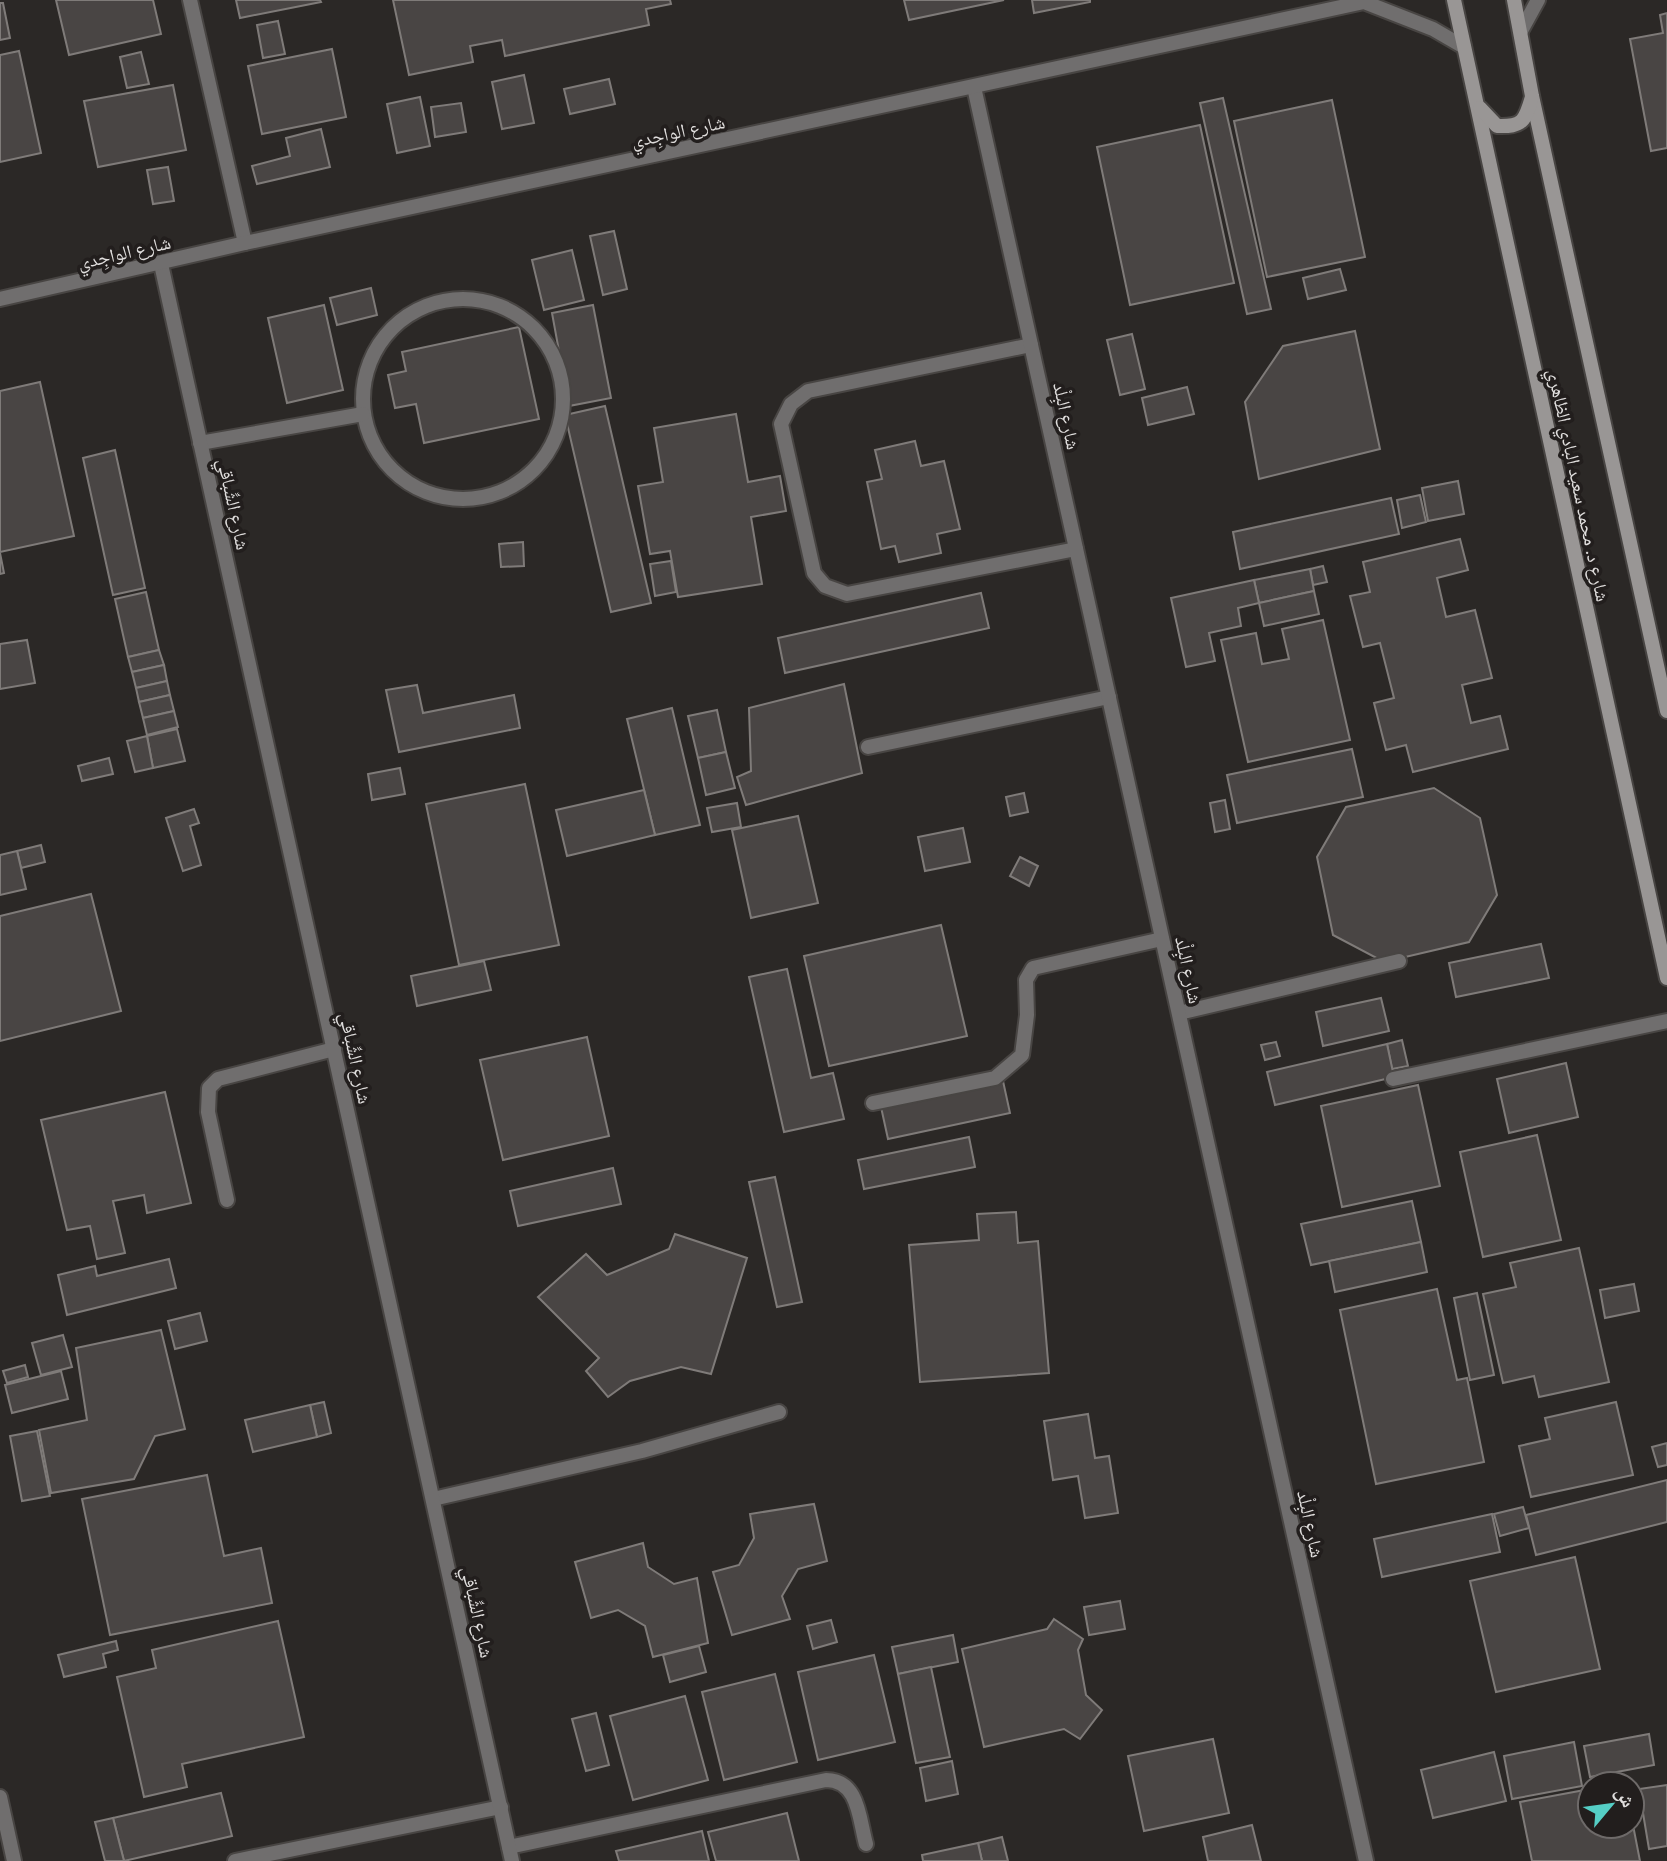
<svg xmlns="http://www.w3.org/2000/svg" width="1667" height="1861" font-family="Ubuntu,'Noto Naskh Arabic',sans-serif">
<rect width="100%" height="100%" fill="#2b2826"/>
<g fill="#494544" stroke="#7f7b79" stroke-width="2">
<path d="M56,0H153L161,34L69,55Z"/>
<path d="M236,0H320L321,2L240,18Z"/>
<path d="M393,0H670L671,4L646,9L649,25L505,56L502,40L470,46L473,62L409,75Z"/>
<path d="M904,0H1004L909,20Z"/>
<path d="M1032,0H1090V2L1034,13Z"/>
<path d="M0,3H3L10,38L0,40Z"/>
<path d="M1667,13V148L1651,151L1630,39L1663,33L1660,15Z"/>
<path d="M278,21L285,54L263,58L257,25Z"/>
<path d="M332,49L346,117L262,134L248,66Z"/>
<path d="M19,51L41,153L0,162V55Z"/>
<path d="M141,52L149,84L127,88L120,57Z"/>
<path d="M524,75L534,123L502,129L492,82Z"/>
<path d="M609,79L615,104L570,114L564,89Z"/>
<path d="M173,85L186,150L98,167L84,101Z"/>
<path d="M420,97L430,146L397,153L387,104Z"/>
<path d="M1223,98L1271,309L1247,314L1200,103Z"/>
<path d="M1332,100L1365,257L1267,277L1234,121Z"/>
<path d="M461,103L466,132L435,137L431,107Z"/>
<path d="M1200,125L1234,283L1130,305L1097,147Z"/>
<path d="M321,129L330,167L257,184L252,166L290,156L286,138Z"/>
<path d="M168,167L174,201L153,204L147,170Z"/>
<path d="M614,231L627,289L603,295L590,236Z"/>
<path d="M572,250L584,300L544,310L532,260Z"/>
<path d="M1340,269L1346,290L1308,299L1303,278Z"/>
<path d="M371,288L377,315L337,325L330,298Z"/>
<path d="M324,305L343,390L287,403L268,318Z"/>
<path d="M593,305L611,398L569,406L552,313Z"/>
<path d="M519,327L539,419L424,443L416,404L395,408L388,375L406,371L402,352Z"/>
<path d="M1355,331L1380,449L1259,479L1245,402L1283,346Z"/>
<path d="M1132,334L1145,389L1120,395L1107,340Z"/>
<path d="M40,382L74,536L0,552V391Z"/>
<path d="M1187,387L1194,414L1148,425L1142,398Z"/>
<path d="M605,406L651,603L611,612L565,415Z"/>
<path d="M736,414L748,482L780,476L786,511L751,517L762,584L678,597L670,551L650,554L638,486L663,482L654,428Z"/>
<path d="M915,441L921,466L944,461L960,529L937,534L941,553L899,562L895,546L881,549L867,482L882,479L875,450Z"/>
<path d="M115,450L145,588L113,595L83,458Z"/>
<path d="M1458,481L1464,514L1428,521L1422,488Z"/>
<path d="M1420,495L1426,522L1402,528L1397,500Z"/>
<path d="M1391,498L1399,534L1240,569L1233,532Z"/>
<path d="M1460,539L1468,570L1437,578L1446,617L1475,610L1492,678L1462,685L1471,723L1500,716L1508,749L1413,772L1406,745L1386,750L1374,703L1394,698L1380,643L1363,647L1350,596L1370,592L1363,562Z"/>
<path d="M523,542L524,566L501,567L499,544Z"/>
<path d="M0,553L4,573L0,574Z"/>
<path d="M671,561L676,592L655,596L650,564Z"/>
<path d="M1323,566L1327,582L1313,585L1310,569Z"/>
<path d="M1310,569L1314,591L1259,603L1254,580Z"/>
<path d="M1254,580L1259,603L1238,608L1241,626L1209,633L1215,661L1186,667L1171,598Z"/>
<path d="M1314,591L1319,614L1264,626L1259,603Z"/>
<path d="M146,592L159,650L128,657L115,599Z"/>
<path d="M981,593L989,628L785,673L778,638Z"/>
<path d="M1323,620L1350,740L1248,762L1221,640L1256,633L1262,664L1289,659L1282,629Z"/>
<path d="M27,640L35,683L0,689V644Z"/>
<path d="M159,650L164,665L132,672L128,657Z"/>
<path d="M164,665L167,681L136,688L132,672Z"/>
<path d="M167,681L170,695L139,702L136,688Z"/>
<path d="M844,684L862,773L746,805L737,777L751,771L749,708Z"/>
<path d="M417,685L423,713L514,695L520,728L399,752L386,690Z"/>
<path d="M170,695L174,711L143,718L139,702Z"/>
<path d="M672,708L700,825L655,835L627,719Z"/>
<path d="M717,710L726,752L698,758L688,716Z"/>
<path d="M174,711L178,727L147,735L143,718Z"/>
<path d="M177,729L185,761L153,768L147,736Z"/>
<path d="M147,736L153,768L135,772L127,741Z"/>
<path d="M1352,749L1363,797L1237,823L1227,775Z"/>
<path d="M726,752L735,788L706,795L698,758Z"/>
<path d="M109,758L113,774L82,781L78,766Z"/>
<path d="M400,768L405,794L372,800L368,774Z"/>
<path d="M525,784L559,945L459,965L426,804Z"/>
<path d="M1434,788L1480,818L1497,895L1469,942L1384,962L1333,935L1317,857L1346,807Z"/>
<path d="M644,790L655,835L567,856L556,810Z"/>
<path d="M1024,793L1028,812L1010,816L1006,797Z"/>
<path d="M1225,800L1230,829L1215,832L1210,803Z"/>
<path d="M737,803L741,827L712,832L707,808Z"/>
<path d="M194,809L199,823L190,826L201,865L183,871L166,818Z"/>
<path d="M798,816L818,903L751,918L732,830Z"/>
<path d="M963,828L970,862L925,871L918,837Z"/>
<path d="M41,845L45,862L21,868L17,851Z"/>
<path d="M17,851L26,889L0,895V855Z"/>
<path d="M1020,857L1038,866L1029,886L1010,876Z"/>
<path d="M91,894L121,1011L0,1041V916Z"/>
<path d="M941,925L967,1036L829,1066L804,956Z"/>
<path d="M1541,944L1549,978L1456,997L1449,963Z"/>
<path d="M484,961L491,990L417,1006L411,976Z"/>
<path d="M787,969L811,1078L833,1073L844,1119L784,1132L749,977Z"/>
<path d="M1381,998L1389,1031L1323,1046L1316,1012Z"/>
<path d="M587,1037L609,1136L503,1160L480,1060Z"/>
<path d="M1402,1040L1408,1066L1392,1069L1387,1044Z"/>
<path d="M1276,1042L1280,1056L1265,1060L1261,1045Z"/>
<path d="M1387,1044L1394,1077L1275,1105L1267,1072Z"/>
<path d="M1566,1063L1578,1117L1509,1133L1497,1079Z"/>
<path d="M1003,1081L1010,1113L888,1139L881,1107Z"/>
<path d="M1418,1085L1440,1186L1342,1207L1321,1106Z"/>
<path d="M165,1092L191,1203L147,1213L144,1195L113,1201L125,1253L97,1259L90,1226L67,1230L41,1120Z"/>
<path d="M1537,1135L1561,1240L1483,1257L1460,1152Z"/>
<path d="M969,1137L975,1167L864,1189L858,1160Z"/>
<path d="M613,1168L621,1204L518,1226L510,1191Z"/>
<path d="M775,1177L802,1302L777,1307L749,1182Z"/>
<path d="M1412,1201L1421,1242L1311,1265L1301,1224Z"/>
<path d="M1016,1212L1018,1243L1038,1241L1049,1373L920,1382L909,1245L979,1240L977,1214Z"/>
<path d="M675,1234L747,1258L711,1374L681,1367L630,1381L608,1397L586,1371L599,1358L538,1297L586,1254L607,1275L669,1249Z"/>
<path d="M1421,1242L1427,1272L1335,1292L1329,1261Z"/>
<path d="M1579,1248L1609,1382L1539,1397L1534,1376L1503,1383L1483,1294L1516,1287L1510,1263Z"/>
<path d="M169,1259L176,1288L67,1315L58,1275L95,1266L97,1276Z"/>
<path d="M1634,1284L1639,1311L1605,1318L1600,1290Z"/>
<path d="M1437,1289L1457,1380L1467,1378L1484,1462L1376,1484L1340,1310Z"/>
<path d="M1477,1293L1494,1375L1470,1380L1454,1298Z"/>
<path d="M200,1313L207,1341L175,1349L168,1321Z"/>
<path d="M161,1330L185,1429L155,1436L134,1479L51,1493L39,1430L87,1420L76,1348Z"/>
<path d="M63,1335L72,1367L41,1375L32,1343Z"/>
<path d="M25,1365L28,1377L7,1383L3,1371Z"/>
<path d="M61,1371L68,1399L12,1413L5,1385Z"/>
<path d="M324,1402L331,1433L317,1437L310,1405Z"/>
<path d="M1616,1402L1633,1475L1531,1497L1519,1446L1550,1439L1545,1418Z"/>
<path d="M310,1405L317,1437L253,1452L245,1420Z"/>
<path d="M1088,1414L1095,1458L1109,1456L1118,1513L1085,1518L1078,1476L1053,1480L1044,1421Z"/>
<path d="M37,1431L50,1496L22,1501L10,1436Z"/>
<path d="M1667,1443V1465L1658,1467L1652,1447Z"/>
<path d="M207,1475L224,1556L261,1548L272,1603L110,1635L82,1499Z"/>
<path d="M1667,1480V1522L1536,1555L1526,1515Z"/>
<path d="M814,1504L827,1561L798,1569L782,1596L790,1619L732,1635L713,1572L739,1565L754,1538L750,1514Z"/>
<path d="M1523,1507L1529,1528L1500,1536L1494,1514Z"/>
<path d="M1492,1514L1500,1552L1382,1577L1374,1539Z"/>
<path d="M643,1543L648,1567L674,1584L697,1578L708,1643L653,1657L645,1626L618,1610L591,1618L575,1562Z"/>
<path d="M1575,1557L1600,1669L1496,1692L1470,1581Z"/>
<path d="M1120,1601L1125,1629L1089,1635L1084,1607Z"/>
<path d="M1054,1619L1083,1639L1078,1650L1086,1695L1102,1710L1080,1739L1064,1729L984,1747L962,1649L1047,1629Z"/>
<path d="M831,1620L837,1642L813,1649L807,1626Z"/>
<path d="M278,1621L304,1737L182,1764L187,1787L144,1797L117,1677L156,1668L152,1650Z"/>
<path d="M953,1635L958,1662L898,1674L892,1647Z"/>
<path d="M116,1641L118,1650L103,1654L106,1667L64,1677L58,1655Z"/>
<path d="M699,1646L706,1672L670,1682L663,1655Z"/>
<path d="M874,1655L895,1742L818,1760L798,1672Z"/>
<path d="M931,1667L950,1757L916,1763L898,1674Z"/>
<path d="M775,1674L797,1762L724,1780L702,1692Z"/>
<path d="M685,1696L708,1780L633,1800L610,1716Z"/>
<path d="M596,1713L609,1765L586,1771L572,1719Z"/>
<path d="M1649,1734L1654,1765L1590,1777L1584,1746Z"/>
<path d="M1213,1739L1229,1813L1144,1831L1128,1756Z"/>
<path d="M1574,1742L1582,1786L1512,1799L1504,1756Z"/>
<path d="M1494,1752L1506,1801L1433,1818L1421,1770Z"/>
<path d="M952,1761L958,1794L926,1801L920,1768Z"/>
<path d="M1667,1785V1846L1649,1849L1639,1789Z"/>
<path d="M1590,1789V1826H1632V1820L1640,1861H1532L1520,1802Z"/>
<path d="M221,1793L232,1836L124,1861L113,1818Z"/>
<path d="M787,1813L799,1861H716L708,1832Z"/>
<path d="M113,1818L124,1861H105L95,1822Z"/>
<path d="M1252,1825L1261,1861H1208L1203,1837Z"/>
<path d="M702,1831L709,1861H619L616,1851Z"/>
<path d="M1002,1837L1008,1861H982L978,1843Z"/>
<path d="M978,1843L982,1861H923L922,1855Z"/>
</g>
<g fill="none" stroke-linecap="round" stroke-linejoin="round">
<g stroke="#484543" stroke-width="18">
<g id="lane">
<path d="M190,0L245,243"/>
<circle cx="463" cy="399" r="100"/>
<path d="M1031,345L808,391L791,404L781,424L814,573L825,586L847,594L1076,549"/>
<path d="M200,443L363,414"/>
<path d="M868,747L1109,697"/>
<path d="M1179,1013L1399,961"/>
<path d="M1393,1079L1667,1021"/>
<path d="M873,1103L995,1078L1022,1055L1027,1015L1026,980L1033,968L1162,939"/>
<path d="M227,1200L208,1112L209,1088L218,1079L334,1049"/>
<path d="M433,1499L642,1451L779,1412"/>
<path d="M509,1847L826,1780C859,1780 859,1819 866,1844"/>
<path d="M235,1861L501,1807"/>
</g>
</g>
<g stroke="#484543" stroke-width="18">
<g id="street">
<path d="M1521,31L1538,0"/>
<path d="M974,87L1366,1861"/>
<path d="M161,264L512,1861"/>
<path d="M0,299L245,243L1364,2L1433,29L1464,47"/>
<path d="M0,1797L14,1861"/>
</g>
</g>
<g stroke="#484543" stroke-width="18">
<g id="secondary">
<path d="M1454,0L1667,978"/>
<path d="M1514,0L1532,96L1667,711"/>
<path d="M1480,108L1497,126C1523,127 1525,121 1532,97"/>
</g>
</g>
<use href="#lane" stroke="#706e6e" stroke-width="14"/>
<use href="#street" stroke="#706e6e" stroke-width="14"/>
<use href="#secondary" stroke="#999695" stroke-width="14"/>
</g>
<g text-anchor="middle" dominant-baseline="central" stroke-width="7" stroke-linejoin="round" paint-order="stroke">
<g font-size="19" fill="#dfdddc" stroke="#221e1d">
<text transform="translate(678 131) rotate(-12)">شارع الواجِدي</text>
<text transform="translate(124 252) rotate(-13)">شارع الواجِدي</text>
<text transform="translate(1067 416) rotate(78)">شارع البِلْد</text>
<text transform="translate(1579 485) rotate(78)">شارع د. محمد سعيد البادي الظاهري</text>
<text transform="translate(234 504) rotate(78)">شارع الشِّباقي</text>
<text transform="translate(1189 970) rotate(78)">شارع البِلْد</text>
<text transform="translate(356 1058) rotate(78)">شارع الشِّباقي</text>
<text transform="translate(1311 1524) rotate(78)">شارع البِلْد</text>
<text transform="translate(478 1612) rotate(78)">شارع الشِّباقي</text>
</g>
</g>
<g transform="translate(1611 1805) rotate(61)"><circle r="33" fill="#221e1d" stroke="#6e6a69" stroke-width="2"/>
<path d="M0-5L12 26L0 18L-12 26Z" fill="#55cec5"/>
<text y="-10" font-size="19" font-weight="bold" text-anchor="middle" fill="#dfdddc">ش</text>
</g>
</svg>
